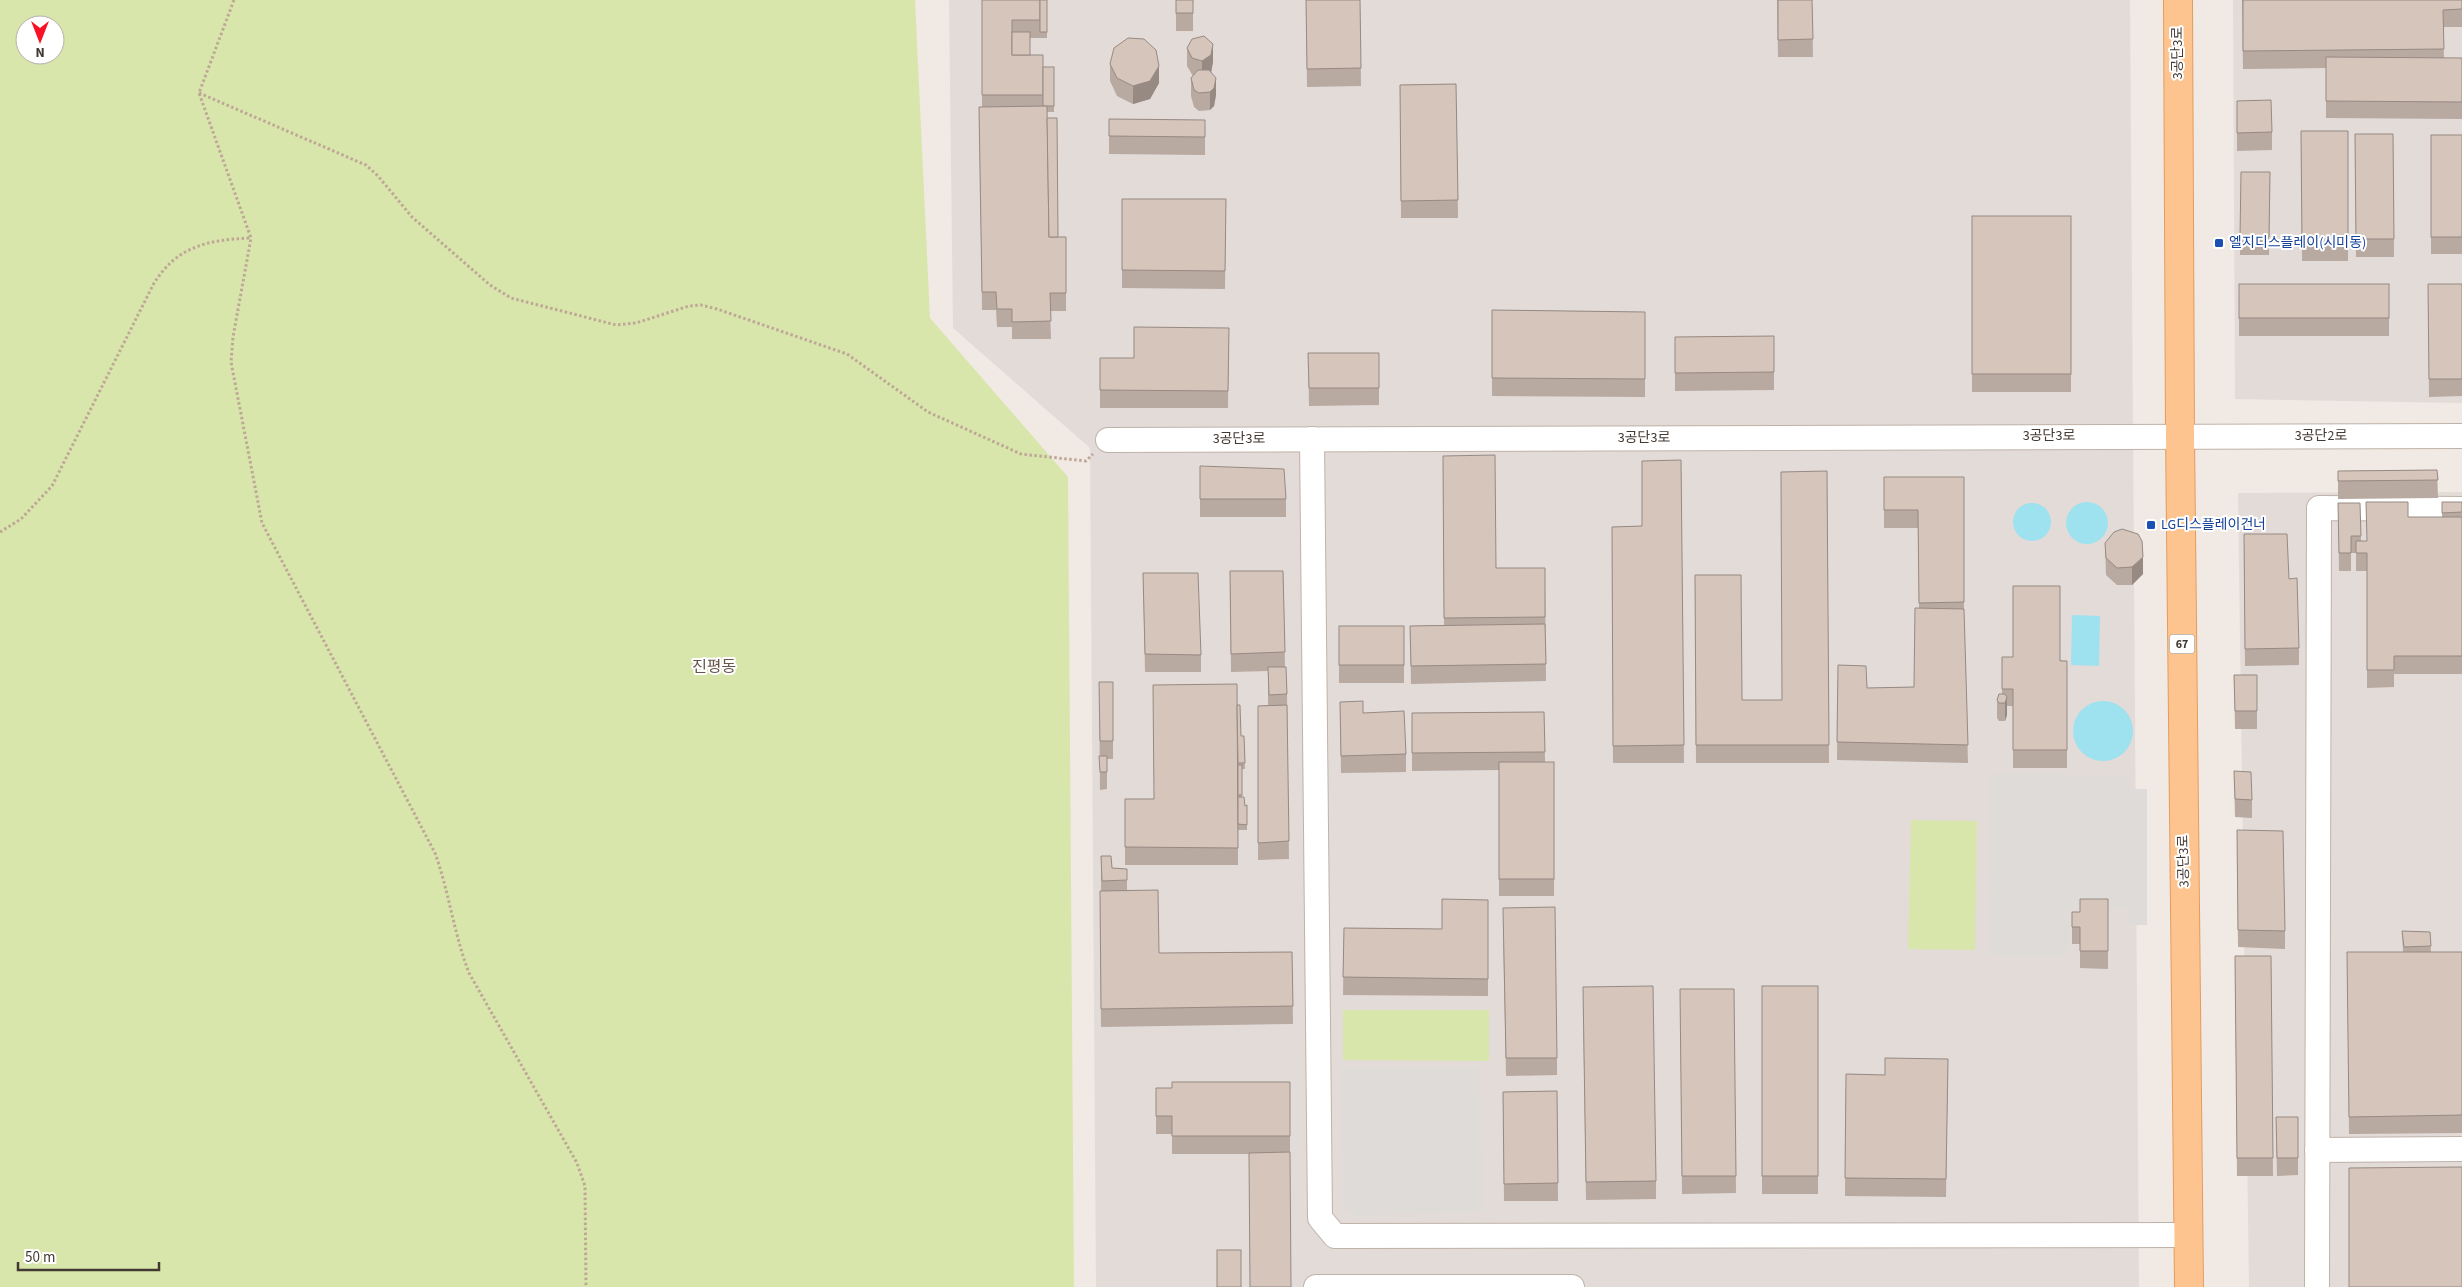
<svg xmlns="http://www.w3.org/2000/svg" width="2462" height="1287" font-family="'Source Sans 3','Noto Sans KR',sans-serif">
<rect width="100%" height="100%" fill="#f1e9e3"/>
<g fill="#e3dbd8">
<path d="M949,0H2130L2139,1287H1096L1090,448L953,328Z"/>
<path d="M2233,0H2462V403L2235,399Z"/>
<path d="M2462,492V1287H2249L2238,493Z"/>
</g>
<g fill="#d9e6ab" fill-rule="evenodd">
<path d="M0,0H915L930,318L1068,477L1074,1287H0ZM25,25H55V55H25Z"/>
<path d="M1911,820L1977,821L1975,950L1908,949Z"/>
<path d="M1343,1010H1489V1061L1343,1060Z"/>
</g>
<g fill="#dfdbd8">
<path d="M1988,774L2130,775V789H2147V925H2127V909H2070L2069,957L1987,956Z"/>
<path d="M1342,1067H1479L1483,1212L1353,1216L1343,1207Z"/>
</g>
<g fill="#9ee1ef">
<circle cx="2087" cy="523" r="21"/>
<circle cx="2032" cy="522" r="19"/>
<path d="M2072,615L2100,616L2099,666L2071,665Z"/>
<circle cx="2103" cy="731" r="30"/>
</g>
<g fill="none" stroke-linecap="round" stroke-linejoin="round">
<g stroke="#bfb2a8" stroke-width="26">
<g id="minor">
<path d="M1312,439L1320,1218L1335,1236L2188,1235"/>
<path d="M1108,440L2462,436"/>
<path d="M2317,1150L2462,1149"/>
<path d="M1316,1287H1572"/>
<path d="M2317,1287L2319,508L2462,509"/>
</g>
</g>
<g stroke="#e39c5f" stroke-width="30">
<path id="major" d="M2178,0L2180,435L2189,1287"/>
</g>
<g stroke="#bea797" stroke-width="3" stroke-dasharray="2.5 2.5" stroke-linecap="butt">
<path d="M234,0L199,93L251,238L233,337L231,362L262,523L435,853C449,892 454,934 469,973L577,1163L585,1186L586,1287"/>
<path d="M199,93L366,165L378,176L412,217L490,285L511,298L616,325L636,323L689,306L701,305L717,309L847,354L928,412L1021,454L1086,461L1093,454"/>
<path d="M0,532L21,519L52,486L153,285C177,245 209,240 251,238"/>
</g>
<use href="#minor" stroke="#fff" stroke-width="24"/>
<use href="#major" stroke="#fec48f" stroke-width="28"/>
</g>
<g fill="#b8a9a1">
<path d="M982,0H1047V38H1030V55L1043,67H1054V112H1047V118L1058,237H1066V311H1050L1051,339H1012V327H997L996,310H982L979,107H982Z"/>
<rect x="1176" y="0" width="17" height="31"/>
<path d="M1306,0H1360L1361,86L1307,87Z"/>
<path d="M1777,0H1812L1813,57H1778Z"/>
<path d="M2242,0H2462V27H2443L2444,58H2462V119L2326,118V68L2243,69Z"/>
<path d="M1187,48L1213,62L1211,72L1216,95L1214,106L1210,110L1199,111L1194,107L1191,96V78L1193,76L1187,66Z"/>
<path d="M1110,64L1159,83L1150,99L1133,104L1117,96L1110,81Z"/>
<path d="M1456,84L1458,218H1401L1400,85Z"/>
<path d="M2237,101L2272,132V150L2237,151Z"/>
<path d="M1109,119L1205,120V155L1109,154Z"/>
<path d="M2301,131H2348V261H2302Z"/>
<path d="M2355,134H2393L2394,257H2356Z"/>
<rect x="2431" y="135" width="31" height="119"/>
<path d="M2270,172L2269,255H2240V237Z"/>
<path d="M1122,199H1226L1225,289L1122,288Z"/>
<rect x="1972" y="216" width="99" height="176"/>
<rect x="2239" y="284" width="150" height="52"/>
<path d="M2428,284H2462V396L2429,397Z"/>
<path d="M1492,310L1645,312V397L1492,396Z"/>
<path d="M1229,328L1228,408H1100V358H1134Z"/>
<path d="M1774,336V390L1675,391V337Z"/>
<path d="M1308,353H1379V405L1309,406Z"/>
<path d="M1443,456L1496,568H1545L1546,681L1411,684L1410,626L1444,625Z"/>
<path d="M1681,460L1684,763H1613L1612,527L1642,526Z"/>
<path d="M1200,466L1286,499V517H1200Z"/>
<path d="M2437,470L2438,498L2338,499V471Z"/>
<path d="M1827,471L1829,763H1696L1695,575L1742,700H1782Z"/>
<path d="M1884,477H1964V620L1968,763L1837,760L1838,665L1867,688L1914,687L1919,608L1918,528H1884Z"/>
<path d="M2442,502H2462V674H2394V687L2367,688V571H2356V553H2351V571H2339L2338,503H2360L2361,541H2366L2408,517H2442Z"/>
<path d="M2244,534L2289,579L2299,648V665L2245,666Z"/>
<path d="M2105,543L2143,574L2132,585H2117L2106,575Z"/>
<path d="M1230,571H1283L1285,667L1287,694L1289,859L1258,860V706L1268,705V671L1231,672Z"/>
<path d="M1143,573L1201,655V672H1145Z"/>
<rect x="1339" y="626" width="65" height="57"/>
<path d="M2002,657L2067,661V768H2013V706H2007V715L2005,721H1999L1997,718V700L2002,694Z"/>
<path d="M2234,675H2257V729H2235Z"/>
<path d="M1099,682H1113V759H1107V789L1100,790Z"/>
<path d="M1340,702L1363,713L1406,754V772L1341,773Z"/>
<path d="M1237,705L1241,736H1244L1245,769H1242V797L1245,806L1247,805V830H1238V865H1125V799H1153Z"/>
<path d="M1544,712L1545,762H1554V896H1499V770L1412,771V713Z"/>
<path d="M2234,771L2252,800V818L2235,817Z"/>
<path d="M2237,830L2285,931V949L2238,947Z"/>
<path d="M1101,856L1112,868L1127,869V890L1159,953L1292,952L1293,1024L1101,1027L1100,908L1101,891Z"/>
<path d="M2108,899V969L2080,968V944H2072V912H2080Z"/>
<path d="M1488,900V996L1343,995L1344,928L1442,929Z"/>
<path d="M1503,926L1557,1058V1075L1506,1076Z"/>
<path d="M2402,931L2430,932L2431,952H2462V1133L2349,1134L2347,952H2403Z"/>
<path d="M2235,956H2271L2273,1176H2237Z"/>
<rect x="1762" y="986" width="56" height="208"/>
<path d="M1680,989H1734L1736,1193L1682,1194Z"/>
<path d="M1583,1005L1656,1181V1199L1586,1200Z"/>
<path d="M1948,1059L1946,1197L1845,1196L1846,1074L1885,1075Z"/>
<path d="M1290,1082V1154H1172V1134H1156V1088H1172Z"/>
<path d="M1557,1091L1558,1201H1504L1503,1092Z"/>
<path d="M2276,1117H2298V1175L2277,1176Z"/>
</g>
<g fill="#968a83">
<path d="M1213,44V62L1211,73L1202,79V61Z"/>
<path d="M1159,66V83L1150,99L1133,104V86Z"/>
<path d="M1216,78V95L1214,106L1210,110V92Z"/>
<path d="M2143,557V574L2132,585V567Z"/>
<path d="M2007,697V715L2005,721V703Z"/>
</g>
<g fill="#d6c5bb" stroke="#968a83">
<path d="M982,0H1040V20H1012V55H1043V95H982Z"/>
<rect x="1040" y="0" width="7" height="32"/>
<rect x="1176" y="0" width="17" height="13"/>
<path d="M1306,0H1360L1361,68L1307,69Z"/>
<path d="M1778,0H1812L1813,39L1778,40Z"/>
<path d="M2243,0H2462V9L2443,10L2444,49L2243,51Z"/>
<rect x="1012" y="32" width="18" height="23"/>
<path d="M1204,36L1213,44L1211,55L1202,61L1192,58L1187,48L1192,39Z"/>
<path d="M1128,38L1144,39L1156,50L1159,66L1150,81L1133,86L1117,78L1110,64L1114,48Z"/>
<path d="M2326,57L2462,58V102L2326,101Z"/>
<rect x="1043" y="67" width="11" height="39"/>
<path d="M1198,70H1209L1216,78L1214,88L1210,92L1199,93L1194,90L1191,78Z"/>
<path d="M1456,84L1458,200L1401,201L1400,85Z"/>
<path d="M2271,100L2272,132L2237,133V101Z"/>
<path d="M1047,106L1049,237H1066V293H1050L1051,321L1012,322V309H997L996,292H982L979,107Z"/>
<path d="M1047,118H1057L1058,237H1049Z"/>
<path d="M1109,119L1205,120V137L1109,136Z"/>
<path d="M2301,131H2348V243H2302Z"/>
<path d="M2355,134H2393L2394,239H2356Z"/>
<rect x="2431" y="135" width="31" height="102"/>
<path d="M2241,172H2270L2269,237H2240Z"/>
<path d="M1122,199H1226L1225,271L1122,270Z"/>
<rect x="1972" y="216" width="99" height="158"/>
<rect x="2239" y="284" width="150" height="34"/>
<path d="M2428,284H2462V379H2429Z"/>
<path d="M1492,310L1645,312V379L1492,378Z"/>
<path d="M1134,327L1229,328L1228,391L1100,390V358H1134Z"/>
<path d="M1774,336V372L1675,373V337Z"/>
<path d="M1308,353H1379V388H1309Z"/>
<path d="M1495,455L1496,568H1545V617L1444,618L1443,456Z"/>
<path d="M1681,460L1684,745L1613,746L1612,527L1642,526V461Z"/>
<path d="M1200,466L1284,469L1286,499H1200Z"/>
<path d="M2437,470L2438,480L2338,481V471Z"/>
<path d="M1827,471L1829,745H1696L1695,575H1741L1742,700H1782L1781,472Z"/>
<path d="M1884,477H1964V602L1919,603L1918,510H1884Z"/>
<path d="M2366,502H2408V517H2462V656H2394V670H2367V553H2356V541H2367Z"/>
<path d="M2442,502H2462V512L2442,513Z"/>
<path d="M2338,503H2360L2361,536H2351V553H2339Z"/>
<path d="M2122,529L2138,534L2142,541L2143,557L2132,567L2117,568L2106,558L2105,543L2114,532Z"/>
<path d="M2244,534H2287L2289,579L2297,578L2299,648L2245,649Z"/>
<path d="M1230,571H1283L1285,652L1231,654Z"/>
<path d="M1143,573H1198L1201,655L1145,654Z"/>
<path d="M2013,586H2060V661H2067V750H2013V689H2002V657H2013Z"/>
<path d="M1915,608L1964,609L1968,745L1837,742L1838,665L1866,666L1867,688L1914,687Z"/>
<path d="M1545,624L1546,664L1411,666L1410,626Z"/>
<rect x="1339" y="626" width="65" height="39"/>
<path d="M1268,667H1286L1287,694L1269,695Z"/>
<path d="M2234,675H2257V711H2235Z"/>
<path d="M1099,682H1113V741H1100Z"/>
<path d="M1237,684L1238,848L1125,847V799H1154L1153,685Z"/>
<path d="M1999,694H2005L2007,697L2005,703H1999L1997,700Z"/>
<path d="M1363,701V713L1404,711L1406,754L1341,756L1340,702Z"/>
<path d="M1237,705H1240L1241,736H1244L1245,763H1238Z"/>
<path d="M1287,705L1289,841L1258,843V706Z"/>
<path d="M1544,712L1545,752L1412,753V713Z"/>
<path d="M1099,756H1107V772H1100Z"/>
<rect x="1499" y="762" width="55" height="117"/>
<rect x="1238" y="765" width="4" height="30"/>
<path d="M2234,771L2251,772L2252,800L2235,799Z"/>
<path d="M1238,797H1244L1245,806L1247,805V825L1238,824Z"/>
<path d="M2237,830L2283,831L2285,931L2238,930Z"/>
<path d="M1101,856H1111L1112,868L1127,869V880L1102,881Z"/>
<path d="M1158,890L1159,953L1292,952L1293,1006L1101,1009L1100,891Z"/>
<path d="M1442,899L1488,900V979L1343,977L1344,928L1442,929Z"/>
<path d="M2080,899H2108V951H2080V927H2072V912H2080Z"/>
<path d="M1555,907L1557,1058H1506L1503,908Z"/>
<path d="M2402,931L2430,932L2431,946L2404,947Z"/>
<path d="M2347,952H2462V1115L2349,1117Z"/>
<path d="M2235,956H2271L2273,1158H2237Z"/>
<path d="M1653,986L1656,1181L1586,1182L1583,987Z"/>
<rect x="1762" y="986" width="56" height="190"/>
<path d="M1680,989H1734L1736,1176H1682Z"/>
<path d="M1885,1058L1948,1059L1946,1179L1845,1178L1846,1074L1885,1075Z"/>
<path d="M1172,1082H1290V1136H1172V1116H1156V1088H1172Z"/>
<path d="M1557,1091L1558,1183L1504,1184L1503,1092Z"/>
<path d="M2276,1117H2298V1158H2277Z"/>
<path d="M1290,1152L1291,1287H1250L1249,1153Z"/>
<path d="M2462,1167V1287H2349V1168Z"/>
<rect x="1217" y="1250" width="24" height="37"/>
</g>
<g fill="#1a4fb4" stroke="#fff" stroke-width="2">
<rect x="2214" y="238" width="10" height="10" rx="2.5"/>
<rect x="2146" y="520" width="10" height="10" rx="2.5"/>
</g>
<g text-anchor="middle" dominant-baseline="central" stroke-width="4" stroke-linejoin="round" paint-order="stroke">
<rect fill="#fff" stroke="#7b7470" stroke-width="1" x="2169.5" y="634.5" width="25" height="19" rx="4"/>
<g font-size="12" font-weight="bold" fill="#433933">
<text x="2182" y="644">67</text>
</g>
<g font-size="14" fill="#433933" stroke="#fff">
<text transform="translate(2178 53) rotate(-90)">3공단3로</text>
<text x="2049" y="436">3공단3로</text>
<text x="2321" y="436">3공단2로</text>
<text x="1644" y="438">3공단3로</text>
<text x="1239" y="439">3공단3로</text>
<text transform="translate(2184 861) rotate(-91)">3공단3로</text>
</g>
<g font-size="14" fill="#164399" stroke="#fff" text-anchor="start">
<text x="2229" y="243">엘지디스플레이(시미동)</text>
<text x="2161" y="525">LG디스플레이건너</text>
</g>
<g font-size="16" fill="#66544a" stroke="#fff">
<text x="714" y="667">진평동</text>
</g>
</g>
<g transform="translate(40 40) rotate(180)"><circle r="24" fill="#ffffff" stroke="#b4b0ad"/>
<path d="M0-4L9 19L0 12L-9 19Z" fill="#f91225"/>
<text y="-8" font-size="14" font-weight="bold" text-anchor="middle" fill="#433933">N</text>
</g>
<path d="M18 1262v8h141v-8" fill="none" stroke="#433933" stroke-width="2.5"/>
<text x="25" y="1262" font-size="15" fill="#433933" stroke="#ffffff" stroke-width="4" paint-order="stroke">50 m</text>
</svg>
